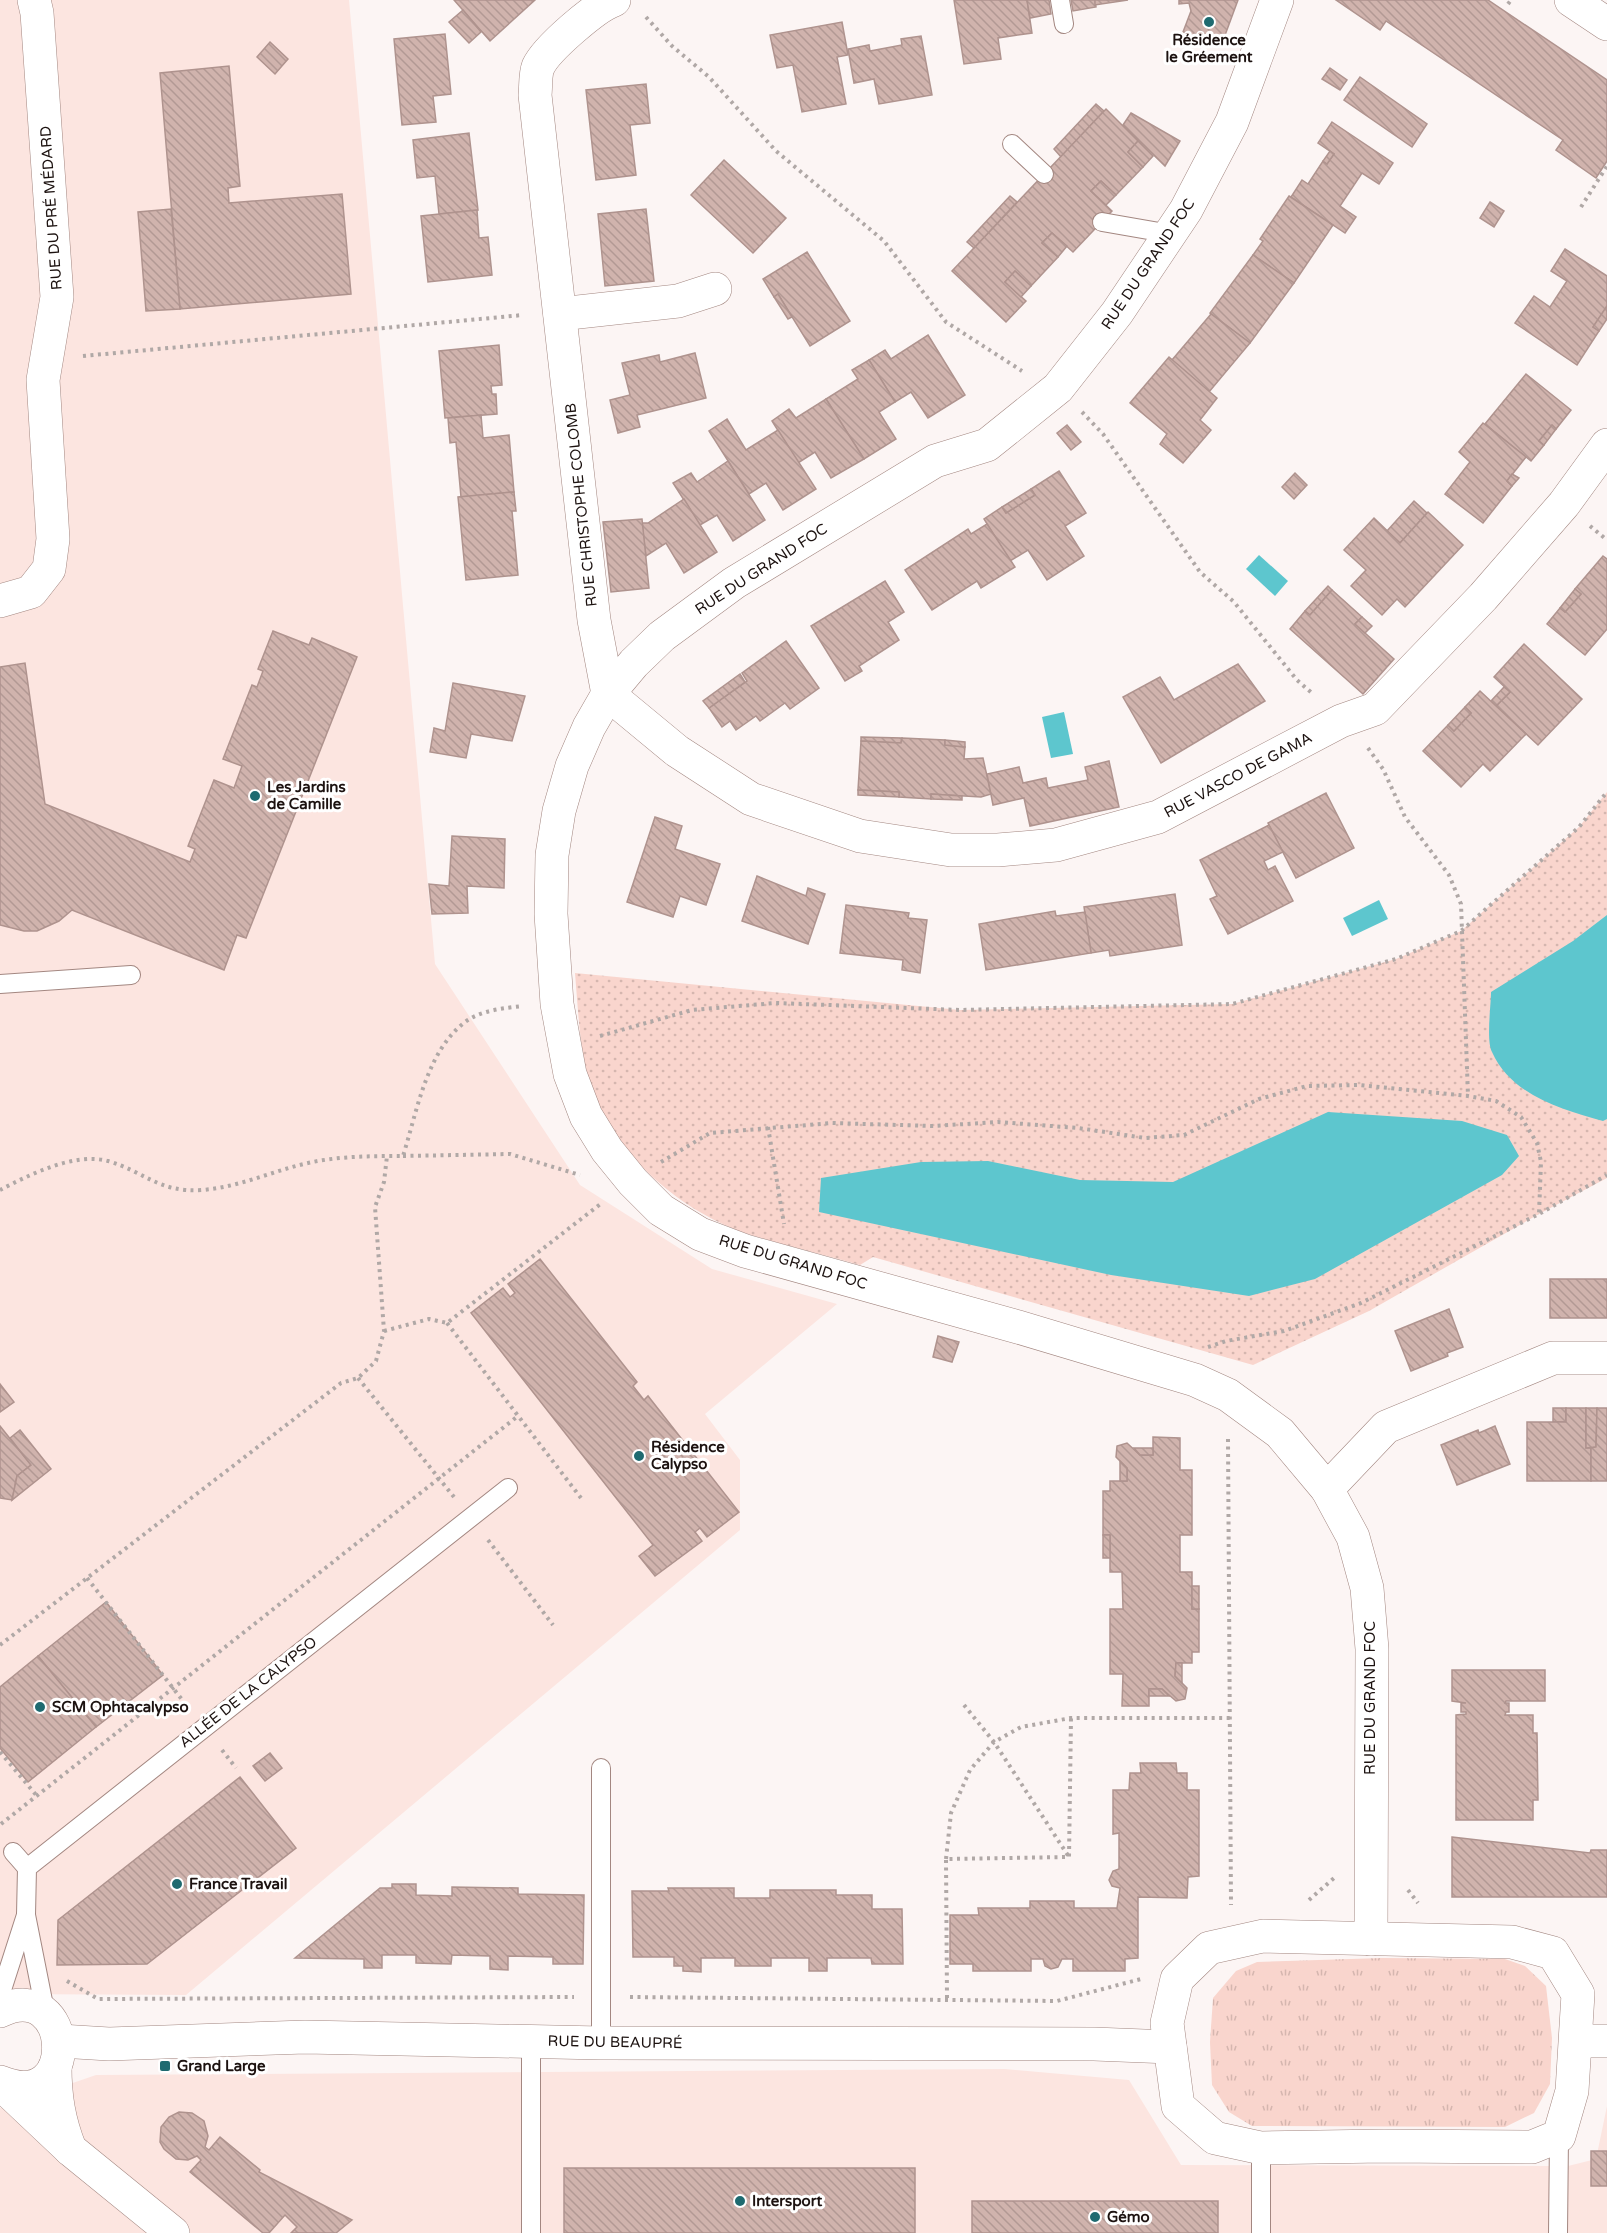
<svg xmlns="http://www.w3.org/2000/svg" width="1607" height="2233" font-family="'Varela Round',sans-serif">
<defs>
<pattern id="grass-tufts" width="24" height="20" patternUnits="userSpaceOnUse" patternTransform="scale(1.5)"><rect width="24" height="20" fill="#f9d5cd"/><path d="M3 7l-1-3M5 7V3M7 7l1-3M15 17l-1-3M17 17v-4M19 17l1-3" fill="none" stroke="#d5b6af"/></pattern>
<pattern id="park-dots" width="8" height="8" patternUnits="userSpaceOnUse" patternTransform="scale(1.5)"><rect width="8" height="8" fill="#f9d5cd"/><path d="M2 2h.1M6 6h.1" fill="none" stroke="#d5b6af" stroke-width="1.8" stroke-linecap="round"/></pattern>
<pattern id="building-back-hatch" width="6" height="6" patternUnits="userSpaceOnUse" patternTransform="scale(1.5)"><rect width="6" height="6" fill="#d0b3ad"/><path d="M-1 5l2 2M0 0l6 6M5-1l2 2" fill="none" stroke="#b29994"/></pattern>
</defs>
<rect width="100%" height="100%" fill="#fcf5f4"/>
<g fill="#fce5e0">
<path d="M0,0H349L435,964L580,1185L712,1269L837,1304L705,1414L740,1460V1530L186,1995L0,1994Z"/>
<path d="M1005,2069L1129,2080L1181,2165L1568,2166L1596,2159L1607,2106V2233H0V2108L96,2075Z"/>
</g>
<path fill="url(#grass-tufts)" d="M1382,1958L1505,1959L1525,1966L1546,1986L1552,2038L1550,2084L1534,2113L1505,2127L1252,2126L1229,2112L1212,2085L1210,2042L1213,1998L1236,1971L1257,1962Z"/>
<path fill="url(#park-dots)" d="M1607,792V1178L1539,1214L1369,1311L1253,1365L873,1257L860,1265C822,1254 783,1245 745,1233C676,1209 609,1149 588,1077C579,1043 578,1008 575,973L960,1010L1232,1004L1396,959L1461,931L1579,827Z"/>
<g fill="#5dc6ce">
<path d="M1259,555L1288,581L1275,596L1246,569Z"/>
<path d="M1064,712L1073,754L1051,758L1042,717Z"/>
<path d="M1379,900L1388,919L1352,936L1343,918Z"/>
<path d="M1607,915V1119L1603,1121C1562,1110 1511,1095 1492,1052C1486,1041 1491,1006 1491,992L1573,941Z"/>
<path d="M1328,1112L1462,1121L1507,1135L1519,1156L1502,1175L1315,1279L1249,1296L1111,1275L819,1212L821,1178L921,1162L988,1161L1080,1180L1173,1182Z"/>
</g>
<g fill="url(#building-back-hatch)" stroke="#af938e" stroke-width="1.5">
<path d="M454,0H535L490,41Z"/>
<path d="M954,0H1027L1032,33L998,38L1001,59L964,64Z"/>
<path d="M1027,0H1049L1051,14L1030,18Z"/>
<path d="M1071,0H1095L1096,7L1073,11Z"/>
<path d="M1095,0H1128L1095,5Z"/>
<path d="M1179,0H1238L1221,46L1183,32L1191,11L1189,3L1179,4Z"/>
<path d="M1336,0H1488L1607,80V161L1596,178L1556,150L1563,140L1386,21L1380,30Z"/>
<path d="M463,10L481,32L469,43L449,22Z"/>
<path d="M842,22L848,55L837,57L846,104L802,112L793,65L777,68L770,35Z"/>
<path d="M445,34L451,94L433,96L436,122L402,125L394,39Z"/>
<path d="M921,36L932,95L879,104L874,79L854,83L848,49L869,45L870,51L902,45L901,39Z"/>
<path d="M270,42L288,59L275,74L257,57Z"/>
<path d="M229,66L240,186L228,188L229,203L342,194L351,294L180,309L160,73Z"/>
<path d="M1330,68L1347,80L1340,90L1322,79Z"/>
<path d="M1360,77L1427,124L1412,147L1344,100Z"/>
<path d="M646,84L650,123L630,125L636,175L596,180L586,90Z"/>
<path d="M1096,104L1104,111L1061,157L1054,149Z"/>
<path d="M1106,109L1138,141L1128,152L1143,167L1116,195L1101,181L1091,191L1112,211L1073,252L1052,233L1042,243L1058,257L1031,286L1015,271L1005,282L1026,301L1006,322L952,271Z"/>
<path d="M1131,113L1180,141L1165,166L1123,125Z"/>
<path d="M1332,122L1393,163L1379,184L1362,173L1340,206L1356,217L1345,233L1291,197L1302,180L1308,184L1323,161L1327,164L1334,154L1318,143Z"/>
<path d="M469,133L478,210L439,214L435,176L417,178L413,140Z"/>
<path d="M1138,141L1153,156L1143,167L1128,152Z"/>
<path d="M1330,151L1334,154L1327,164L1323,161Z"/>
<path d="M724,160L786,218L753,253L691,195Z"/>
<path d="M1101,181L1116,195L1106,205L1091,191Z"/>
<path d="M1010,196L1017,202L974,248L967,242Z"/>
<path d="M1289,196L1333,225L1294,283L1253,255L1263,241L1260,239Z"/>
<path d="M1490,202L1504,211L1494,227L1480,218Z"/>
<path d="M171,209L180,309L146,311L138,212Z"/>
<path d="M646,209L654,281L605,286L598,214Z"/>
<path d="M477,210L479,238L488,237L492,275L428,282L421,216Z"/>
<path d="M1052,233L1067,246L1058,257L1042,243Z"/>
<path d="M1565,249L1607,276V306L1593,327L1599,331L1577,365L1515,323L1534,296L1550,307L1567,281L1551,271Z"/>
<path d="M807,252L850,321L810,346L778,294L774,297L763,279Z"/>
<path d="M1253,255L1294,283L1250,343L1210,313Z"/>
<path d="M1015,271L1031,286L1021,297L1005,282Z"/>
<path d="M778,294L792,317L788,319L774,297Z"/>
<path d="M1607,306V319L1599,331L1593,327Z"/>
<path d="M1211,314L1250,343L1209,392L1172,360Z"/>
<path d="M928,335L965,395L928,418L911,392L895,402L869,360L885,350L891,359Z"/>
<path d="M499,345L502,385L491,386L492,394H496L497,414L445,418L439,351Z"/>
<path d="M695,353L706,398L637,415L640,427L618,433L610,400L630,395L622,363L659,355L660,362Z"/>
<path d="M1169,357L1217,398L1200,420L1211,430L1183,463L1160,444L1167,434L1130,403Z"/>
<path d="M869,360L895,402L879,412L896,439L864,459L826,399L858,379L852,370Z"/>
<path d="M1526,374L1571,410L1556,429L1552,425L1539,441L1544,445L1531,461L1485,424Z"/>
<path d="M826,399L864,459L831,478L815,452L798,463L772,421L789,409L796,418Z"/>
<path d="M481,415L483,438L509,435L514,492L461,497L456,442L450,443L448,418Z"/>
<path d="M727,419L746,450L778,430L816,489L783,510L766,483L749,494L709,431Z"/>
<path d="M1483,423L1526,457L1507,481L1512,486L1483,523L1445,494L1470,462L1459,452Z"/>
<path d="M1067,425L1081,442L1071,450L1057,433Z"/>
<path d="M1552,425L1556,429L1544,445L1539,441Z"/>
<path d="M728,461L765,520L733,541L717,515L700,525L673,483L691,473L697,482Z"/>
<path d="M1059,471L1086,513L1065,526L1084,556L1047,580L1028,550L1010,561L984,519L1002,507L1006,513L1035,495L1031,489Z"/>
<path d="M1295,473L1307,485L1294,499L1282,487Z"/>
<path d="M1512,474L1519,478L1512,486L1507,481Z"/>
<path d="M1031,489L1035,495L1006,513L1002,507Z"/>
<path d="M514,492L516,511H512L518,575L466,580L458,497Z"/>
<path d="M684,499L717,552L684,573L666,543L646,556L642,523H648Z"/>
<path d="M1414,501L1427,513L1400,543L1387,531Z"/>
<path d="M1428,512L1463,545L1405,607L1397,599L1382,615L1351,586L1366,570L1344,550L1374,518L1400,543Z"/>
<path d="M642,519L649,588L611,592L603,522Z"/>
<path d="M987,524L1015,567L981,588L977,581L932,610L905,570L968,529L971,534Z"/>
<path d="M1603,556L1607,559V629L1585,655L1547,624L1560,608L1565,612L1581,594L1575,589Z"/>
<path d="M885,581L904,612L888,622L899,640L859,666L862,671L845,681L811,626Z"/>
<path d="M1328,586L1332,590L1310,615L1305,611Z"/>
<path d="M1575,589L1581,594L1565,612L1560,608Z"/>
<path d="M1332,590L1362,617L1355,624L1394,659L1363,694L1290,629L1305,611L1310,615Z"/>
<path d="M1362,617L1372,626L1365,633L1355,624Z"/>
<path d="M273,631L309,645L312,638L357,657L246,938L237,935L224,970L72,910L59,921L37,931H24L0,925V667L25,663L45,804L190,862L195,849L188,846L214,780L234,788L242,766L223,759L252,685L257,687L263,671L258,669Z"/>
<path d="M786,641L819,688L790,709L785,703L760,721L756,716L736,730L730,721L722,727L709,708L747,681L742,673Z"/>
<path d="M1524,644L1582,699L1538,745L1496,706L1510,692L1494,677Z"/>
<path d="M1238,664L1265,701L1161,763L1123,697L1160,677L1174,700Z"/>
<path d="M740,674L745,682L709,708L703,701Z"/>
<path d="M453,683L525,696L512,741L471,734L466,758L430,752L434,728L445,731Z"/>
<path d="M1504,687L1510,692L1496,706L1491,701Z"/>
<path d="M1480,691L1526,734L1490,771L1483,764L1461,787L1423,751L1448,725L1454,731L1471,713L1465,707Z"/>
<path d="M1465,707L1471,713L1454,731L1448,725Z"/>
<path d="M861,737L902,738L901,743L861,741Z"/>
<path d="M902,738L945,740V745L965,747L964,759L983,758L991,794L981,797L931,794V799L899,797V792L858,790L861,741L901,743Z"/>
<path d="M945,740L965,742V747L945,745Z"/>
<path d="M1109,761L1119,807L1030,826L1024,798L993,805L987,774L1019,767L1023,783L1046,778L1048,788L1088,780L1085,767Z"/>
<path d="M858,790L899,792V797L858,795Z"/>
<path d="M1326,793L1354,848L1296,878L1268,823Z"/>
<path d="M931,794L962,796V800L931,799Z"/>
<path d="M655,817L682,826L675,849L720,864L706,905L680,896L673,917L627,902Z"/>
<path d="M1269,825L1283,852L1264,861L1268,870L1275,866L1293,901L1228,934L1210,899L1217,896L1200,860Z"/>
<path d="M452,836L505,839L504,888L467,886L468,913L432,914L429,884L449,886Z"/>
<path d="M757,876L806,896L808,888L825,894L808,944L742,921Z"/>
<path d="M1175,894L1182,945L1110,956L1109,950L1091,953L1084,907Z"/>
<path d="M846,905L909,913L908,918L927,920L920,973L902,970L903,960L840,953Z"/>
<path d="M1055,911L1056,916L1085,912L1091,953L986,970L979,924Z"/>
<path d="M540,1259L637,1382L633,1386L644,1400L648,1396L739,1512L707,1537L700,1528L695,1532L702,1541L655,1576L639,1556L653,1545L471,1313L503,1288L510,1297L515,1293L508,1284Z"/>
<rect x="1550" y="1279" width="57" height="39"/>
<path d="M1449,1309L1463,1347L1447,1353L1448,1356L1411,1371L1395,1331Z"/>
<path d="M938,1336L959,1342L952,1362L933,1357Z"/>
<path d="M0,1384L14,1402L0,1412Z"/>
<rect x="1553" y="1408" width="13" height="14"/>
<path d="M1566,1408H1586V1448H1591V1481H1527V1422H1566Z"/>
<path d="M1586,1408H1597L1596,1447L1586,1448Z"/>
<path d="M1597,1408H1607V1481H1591V1448L1596,1447Z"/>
<path d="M0,1426L31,1465L17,1476L12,1500L0,1498Z"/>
<path d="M1495,1426L1510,1464L1457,1485L1441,1445L1478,1430L1479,1433Z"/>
<path d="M20,1430L51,1469L12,1500L17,1476L31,1465L10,1438Z"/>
<path d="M1153,1437L1180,1438V1470H1192V1535H1180V1572H1192V1609H1199V1652H1192V1663H1176L1175,1676L1187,1688L1185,1699L1176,1701L1162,1689H1149V1706H1122L1123,1674H1110V1609H1123L1122,1572H1110V1535H1103V1491H1110V1481H1127V1468L1116,1457L1117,1446L1127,1443L1140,1455H1153Z"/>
<path d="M1134,1448H1153V1455H1140Z"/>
<path d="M1120,1461L1127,1468V1481H1120Z"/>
<rect x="1103" y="1535" width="7" height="23"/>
<rect x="1192" y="1586" width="7" height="23"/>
<path d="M106,1602L163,1675L96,1727L38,1656Z"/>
<path d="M38,1656L96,1727L28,1782L0,1748V1687Z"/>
<path d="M1176,1663H1182V1683L1175,1676Z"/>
<path d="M1452,1670H1545V1701H1506L1505,1703H1509V1712H1506L1505,1715H1533V1733H1537L1538,1800H1533V1820H1456V1715L1466,1714V1712H1461V1703H1466L1452,1701Z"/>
<path d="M1149,1689H1162L1169,1696H1149Z"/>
<path d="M270,1753L282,1768L265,1781L253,1766Z"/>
<path d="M1140,1763H1176L1177,1773H1187V1790H1199V1876L1188,1877L1187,1898L1138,1897V1958L1125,1959V1971H1073V1959H1062L1058,1967L1051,1969L1045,1966L1043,1959H1031V1971H973V1964H950V1915H979L978,1908H1030V1901H1074V1908H1117L1120,1888L1112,1886L1109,1880L1113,1871L1119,1869V1833L1113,1834V1790H1129L1130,1773H1141Z"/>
<path d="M240,1777L296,1848L147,1964L57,1965L58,1920Z"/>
<path d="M1452,1837L1590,1853L1591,1850H1607V1897H1452Z"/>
<path d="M392,1884H416V1895L452,1896V1887L518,1888V1894L584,1895L583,1964H553V1957L508,1956V1970L490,1969V1956L452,1955L451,1964L416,1963V1955H382V1968H364V1959L295,1958L380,1888H392Z"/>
<path d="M668,1888H734V1898H770V1890H836V1895H872V1909H902L903,1964H872L871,1958H827V1971H809V1958H771V1966H735V1958H701V1972L683,1971V1966H674V1957H633L632,1891H669Z"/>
<path d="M179,2112L192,2113L204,2121L208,2136L205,2147L209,2150L220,2137L260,2170L259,2172L352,2220L336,2233H291L297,2227L285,2215L269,2233H263L190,2172L201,2160L197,2156L188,2160L176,2159L164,2149L160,2142L161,2127L169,2117Z"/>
<rect x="1591" y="2151" width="16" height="35"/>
<rect x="564" y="2168" width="351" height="65"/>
<rect x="972" y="2201" width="246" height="32"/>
</g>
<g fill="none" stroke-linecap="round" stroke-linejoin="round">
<g stroke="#a38781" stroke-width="20">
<g id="lane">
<path d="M1060,0L1064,24"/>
<path d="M1012,144L1044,174"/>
<path d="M1102,222L1171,234"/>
<path d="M0,984L131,975"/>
<path d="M601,1768V2043"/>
<path d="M13,1852L27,1868"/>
<path d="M0,1996L26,1915"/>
<path d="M46,2016L26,1915L27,1868L508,1488"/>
<path d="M531,2041V2233"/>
<path d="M1261,2233V2148"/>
<path d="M1558,2233L1559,2136"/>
</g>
</g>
<g stroke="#a38781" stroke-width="34">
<g id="street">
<path d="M1277,0L1232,122L1186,210L1117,313L1058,388L987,445L935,461L734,583L662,636L634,663L608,694L589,727L572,766L559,811L552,855L551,914L557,1004L570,1074L586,1116L607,1150L633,1182L661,1210L700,1234L745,1251L1018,1327L1195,1380L1228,1395L1280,1433L1327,1489L1353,1537L1367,1588L1372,1649L1371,1939"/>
<path d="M1571,0L1607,24"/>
<path d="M560,314L678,301L715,289"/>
<path d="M0,601L31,592L49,569L53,539L43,380L57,297L37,13L34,0"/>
<path d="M608,694L677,751L751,799L860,836L951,850H998L1056,845L1158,817L1341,721L1375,709L1483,597L1564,504L1607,445"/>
<path d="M608,694L594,620L535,95C536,87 535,75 538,67C546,49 596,6 614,0"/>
<path d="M1327,1489L1386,1427L1553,1358H1607"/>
<path d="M55,2067C55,2097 59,2121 70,2149"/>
<path d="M0,2083L71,2150L173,2233"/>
</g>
</g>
<g stroke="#a38781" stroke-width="34">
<g id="secondary">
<path d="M1263,1936L1512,1942L1553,1953L1578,1994L1572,2091L1559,2136L1532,2147L1384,2146L1261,2148L1215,2138L1178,2106L1167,2023L1177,1979L1209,1948Z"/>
<path d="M0,2011C74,1975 82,2116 0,2082"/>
<path d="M60,2041L109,2044L305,2037L601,2043L1094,2044L1170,2047"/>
<path d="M1576,2041H1607"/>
</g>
</g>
<g stroke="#b0a8a6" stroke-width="4" stroke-dasharray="3 4.5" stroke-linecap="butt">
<path d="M1508,4L1511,0"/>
<path d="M646,17L672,46L709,77L776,151L884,241L946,322L1022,371"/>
<path d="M1581,207L1607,166"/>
<path d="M83,356L523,315"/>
<path d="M1082,412L1103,434L1200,572L1234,602L1297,680L1314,695"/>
<path d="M1590,526L1607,540"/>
<path d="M1368,748L1383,769L1405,817L1449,875L1461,904L1468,1096"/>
<path d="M600,1036L692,1010L776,1003L960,1010L1232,1004L1396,959L1461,931L1579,827L1607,792"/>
<path d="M768,1127L784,1224"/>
<path d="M403,1156L510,1154L580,1175"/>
<path d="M661,1162L710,1133L832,1123L933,1126L998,1122L1078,1128L1145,1138L1184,1135L1259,1099L1307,1086L1359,1085L1468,1096L1496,1101L1521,1117L1537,1143L1541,1162L1539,1214"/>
<path d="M0,1190C29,1175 74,1152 108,1161C145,1172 159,1193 202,1190C240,1187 272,1171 308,1163C339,1156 372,1156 403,1156C417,1112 426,1052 465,1022C481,1010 505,1008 523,1006"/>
<path d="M447,1323L581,1498"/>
<path d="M384,1331L429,1319L447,1323L603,1202"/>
<path d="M1208,1347L1226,1341L1284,1331L1361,1303L1539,1214L1607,1175"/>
<path d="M358,1378L454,1497"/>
<path d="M1228,1439L1231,1905"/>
<path d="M488,1540L553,1625"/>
<path d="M87,1578L187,1706"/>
<path d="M0,1645L341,1383L358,1378L376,1361L384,1331L375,1207L384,1182L387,1156"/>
<path d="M964,1705L994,1742L1069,1857"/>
<path d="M222,1750L236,1768"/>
<path d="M0,1752L37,1796"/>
<path d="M1,1824L518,1416"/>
<path d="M946,1859L951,1813L970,1770L994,1742L1021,1727L1071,1718H1230"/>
<path d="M1408,1890L1418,1903"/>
<path d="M1309,1900L1334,1878"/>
<path d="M67,1981L98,1999L574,1997"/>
<path d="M630,1997L1057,2001L1141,1979"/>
<path d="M947,1998L946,1859L1069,1857L1071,1718"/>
</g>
<use href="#lane" stroke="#fff" stroke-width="18"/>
<use href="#street" stroke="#fff" stroke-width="33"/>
<use href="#secondary" stroke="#fff" stroke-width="33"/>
</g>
<g fill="#1e6a70" stroke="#fff" stroke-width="2">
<circle cx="1209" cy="22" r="6"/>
<circle cx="255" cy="796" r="6"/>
<circle cx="639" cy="1456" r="6"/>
<circle cx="40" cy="1707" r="6"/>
<circle cx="177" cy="1884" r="6"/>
<rect x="159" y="2060" width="12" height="12" rx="3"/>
<circle cx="740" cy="2201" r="6"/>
<circle cx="1095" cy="2217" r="6"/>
</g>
<g text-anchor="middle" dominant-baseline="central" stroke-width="6" stroke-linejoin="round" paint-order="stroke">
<g font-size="15" font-weight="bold" fill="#1c1210" stroke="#fff" text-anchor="start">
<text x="1209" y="40" text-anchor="middle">Résidence<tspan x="1209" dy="17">le Gréement</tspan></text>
<text x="267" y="787">Les Jardins<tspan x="267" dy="17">de Camille</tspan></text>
<text x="651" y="1447">Résidence<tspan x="651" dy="17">Calypso</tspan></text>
<text x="52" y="1707">SCM Ophtacalypso</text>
<text x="189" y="1884">France Travail</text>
<text x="177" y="2066">Grand Large</text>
<text x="752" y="2201">Intersport</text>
<text x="1107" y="2217">Gémo</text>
</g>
<g font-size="15" fill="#1c1210" stroke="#fff">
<text transform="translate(51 208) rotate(-94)">RUE DU PRÉ MÉDARD</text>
<text transform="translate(1148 264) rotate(-56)">RUE DU GRAND FOC</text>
<text transform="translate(581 505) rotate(-96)">RUE CHRISTOPHE COLOMB</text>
<text transform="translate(761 569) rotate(-33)">RUE DU GRAND FOC</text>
<text transform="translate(1238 775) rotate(-28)">RUE VASCO DE GAMA</text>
<text transform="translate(793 1262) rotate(17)">RUE DU GRAND FOC</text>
<text transform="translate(248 1692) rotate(-38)">ALLÉE DE LA CALYPSO</text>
<text transform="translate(1370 1698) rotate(-90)">RUE DU GRAND FOC</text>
<text transform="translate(615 2042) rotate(1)">RUE DU BEAUPRÉ</text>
</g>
</g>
</svg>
